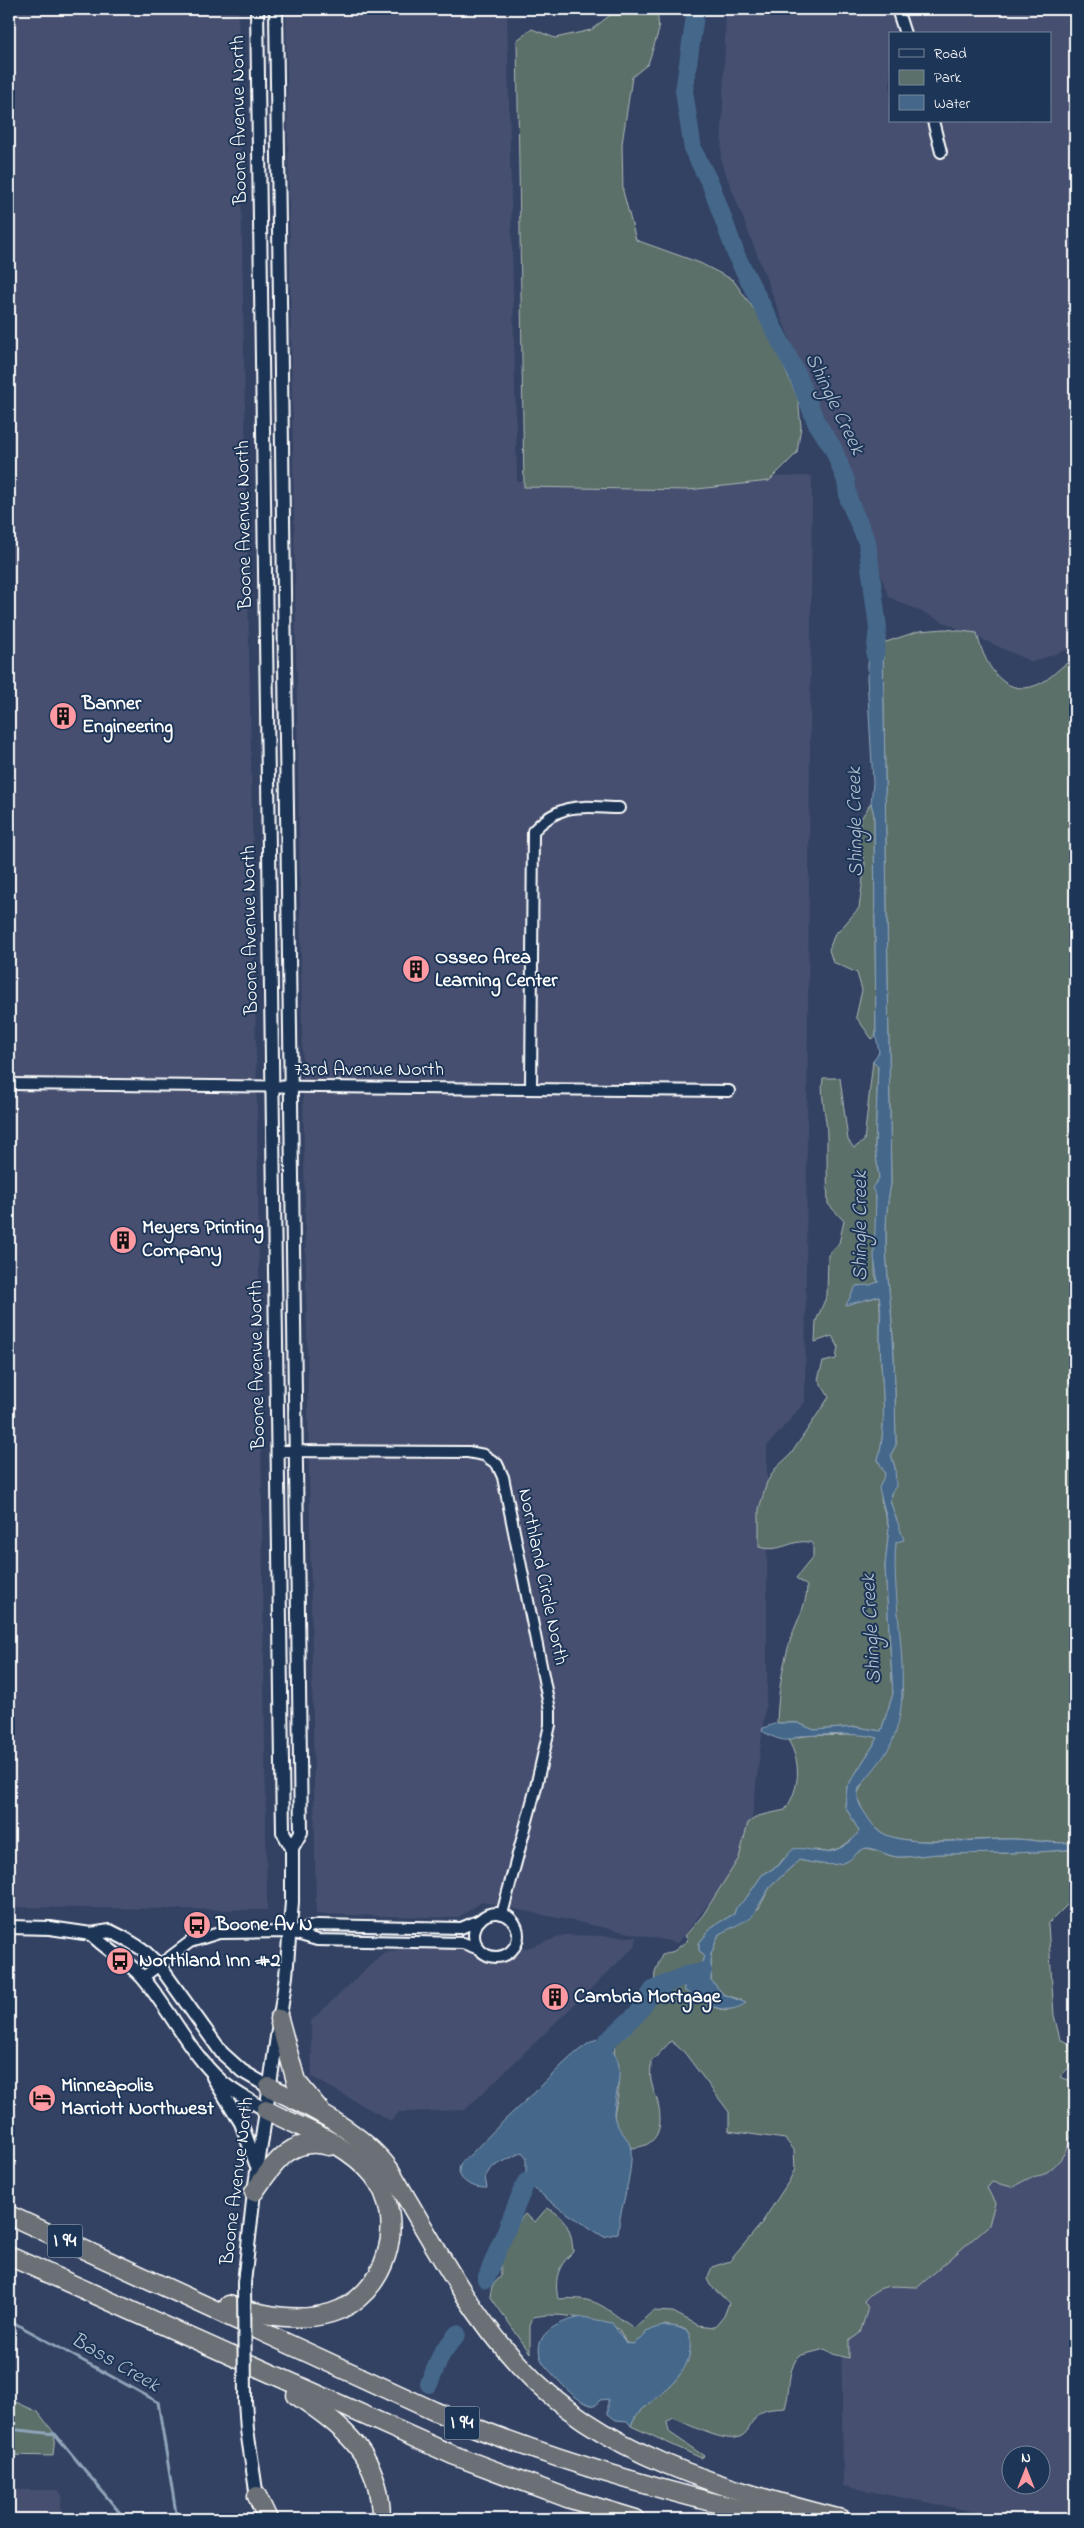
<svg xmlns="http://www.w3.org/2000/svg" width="1084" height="2528" font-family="'Indie Flower',sans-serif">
<rect width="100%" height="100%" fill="#334263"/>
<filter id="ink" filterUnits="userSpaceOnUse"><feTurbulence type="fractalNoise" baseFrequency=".02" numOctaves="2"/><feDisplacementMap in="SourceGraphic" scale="10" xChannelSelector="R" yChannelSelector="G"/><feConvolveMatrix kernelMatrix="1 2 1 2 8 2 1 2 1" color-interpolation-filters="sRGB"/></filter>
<g filter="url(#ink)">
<g fill="#46506f" fill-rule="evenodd">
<path d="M9,9H238L257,1110L267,1910L9,1907Z"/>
<path d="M286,9H507L517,482L812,476L805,1402L767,1446V1692L748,1853L678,1943L482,1902L457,1918L316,1914Z"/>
<path d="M726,9H1075V647L1032,662L889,597L721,161ZM890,34H1050V121H890Z"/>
<path d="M565,1935L636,1937V1945L465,2110L399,2112L391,2121L312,2077L311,2021L382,1954L407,1947L458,1948L467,1949L486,1962L498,1964L521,1950Z"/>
<path d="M1075,2098V2516L976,2512L843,2486L841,2309ZM1012,2456H1042V2486H1012Z"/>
<path d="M9,2490H58L62,2495L60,2514L84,2516L89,2519H9Z"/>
</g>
<g fill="#5b6f6b" stroke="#adb7b5">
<path d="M618,9H657L659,30L648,64L632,77L622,144L623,191L636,240L700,263L733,280L766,326L798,399L801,426L797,453L769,481L688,490L524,487L517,40L532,29L555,38L591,30Z"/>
<path d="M945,629L977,633C983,661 1002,699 1037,685C1052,679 1061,664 1075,659V1842C1055,1845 1034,1839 1014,1839C982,1838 915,1846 888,1836C872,1829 861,1811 857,1795L903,1697L894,1566L896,1541L903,1540L890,1501L895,1468L891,1454L896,1445C895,1400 895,1355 891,1310C887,1268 882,1225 891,1184L883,643L919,631Z"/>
<path d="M871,803L874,815L876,1036L872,1039L856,1017L862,990L857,973L833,962L829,950L835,933L839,931L859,908L865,864L859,843L860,820Z"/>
<path d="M873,1061L878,1065L875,1147L879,1178L876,1196L875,1274L878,1282L870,1286H856L866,1300L879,1296C881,1309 880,1321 880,1334C880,1377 889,1418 878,1460L885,1474L881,1500L889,1528L885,1566L893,1694L881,1731L857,1727L814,1730L798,1723H777C778,1693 782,1667 791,1638C797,1620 807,1605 807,1586L796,1578L813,1557V1543C792,1537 782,1554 759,1547V1509L767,1482L775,1469L791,1454L829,1397L818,1379L823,1362L836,1359L838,1346L832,1336L815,1342L816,1321L827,1295L828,1255L839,1243L844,1221L828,1204C827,1181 827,1159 827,1137C827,1116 820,1099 823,1078H840L848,1140L854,1148L864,1141Z"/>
<path d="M861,1733L878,1738L847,1787L845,1806L859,1831L856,1837L840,1848L826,1852L815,1850L783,1859L778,1866L762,1875L747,1897L736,1908L734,1914L713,1926L699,1943V1950L704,1956L701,1966L680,1972L654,1985L655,1972L662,1955L674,1951L688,1940L685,1936L703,1915L739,1858L748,1823L758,1816L785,1810C800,1788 802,1763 788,1740C809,1731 838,1739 861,1733Z"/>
<path d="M863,1848C876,1848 887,1857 900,1857C913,1857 925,1855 938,1854C984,1853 1029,1854 1075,1849V1897L1048,1924L1054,2015L1060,2039L1075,2047V2061L1060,2077L1075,2082C1075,2117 1077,2153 1044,2174C1041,2176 1038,2175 1033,2177C1026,2179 1019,2184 1012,2187L992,2182L987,2188L995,2203L989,2225L918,2287C895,2287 881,2281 864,2301L868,2308L860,2333L849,2341V2358L833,2354L825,2349L798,2356C786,2375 791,2389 785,2408C777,2409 766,2408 759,2414C750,2422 749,2436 736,2438C720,2441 688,2424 673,2418L667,2422L669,2432L704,2456L701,2458L631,2426C634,2415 642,2410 650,2403C678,2380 690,2370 689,2332L682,2328L665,2325L633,2344L626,2343L619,2329C591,2320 562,2311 533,2317L530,2325V2353L490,2296L492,2286L501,2276C499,2251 508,2234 525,2214L535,2222L547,2208C566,2216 572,2232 573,2252C558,2266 554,2278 558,2299C599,2296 602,2307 634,2328L653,2311L673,2312L698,2325L715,2327L724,2316L729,2303L710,2285L707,2279L712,2267L730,2261L761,2224L789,2181L795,2169L794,2150L785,2139L729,2131V2112L684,2052L671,2041L651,2062C651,2068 650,2075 651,2081C653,2091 658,2099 659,2108C663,2132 655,2147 631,2148C626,2140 617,2130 615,2121C613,2111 617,2104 618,2094C620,2076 612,2056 615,2040L627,2035L656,1995L684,1981L685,1991L711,2006L726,2011L741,2000L723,1994L711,1980V1954L719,1934L759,1908L770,1887L799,1860L819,1864L847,1861Z"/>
<path d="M9,2399L38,2412L55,2434L53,2456L9,2455Z"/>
</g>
<g fill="#44678a" stroke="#8fa4b9">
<path d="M881,628L883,643L891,1184C882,1226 887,1268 891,1310C895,1355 895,1400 896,1445L891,1454L895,1468L896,1486L891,1493L890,1501L904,1540L896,1542C890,1602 916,1689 892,1742C885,1758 869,1774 859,1788C856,1798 859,1805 865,1813C871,1823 877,1832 889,1836C915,1846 980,1839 1011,1839C1032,1839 1054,1845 1075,1842V1849C1029,1854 984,1853 938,1854C925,1855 912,1857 899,1857C888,1857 877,1848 867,1848C859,1849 854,1857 848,1861C834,1868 814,1863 799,1860L770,1887L751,1918L719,1934L711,1954V1980L723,1994L746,2003C724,2018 705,2003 685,1991L680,1972L701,1966L704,1956L699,1950V1943L713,1926L734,1914L736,1908L747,1897L762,1875L778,1866L793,1849C805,1847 814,1852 825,1852C838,1852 854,1841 859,1831L845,1806L847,1787L878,1738C860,1732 820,1735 799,1736C795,1737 792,1740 788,1740C780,1741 769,1735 762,1731L763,1728L777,1723H798L814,1730L857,1727L881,1731L893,1694L885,1566L889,1528L879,1488L885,1474L878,1460C889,1418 880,1377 880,1334C880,1321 882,1309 879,1296L846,1305L856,1286L870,1285L878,1282L874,1258L876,1196L872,1188L879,1178L875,1147L878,1066L873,1061L879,1052L876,1036L874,815L871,803L873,783L867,678L870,641Z"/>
<path d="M596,2039C632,2056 616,2082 614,2112C613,2128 630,2136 631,2150C633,2177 620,2206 618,2233L604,2237L559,2208L526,2182V2157L522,2152L491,2168L485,2177L487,2188C474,2189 451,2179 462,2162C463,2159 468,2157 470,2155C490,2134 511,2113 533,2094C553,2075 572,2052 596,2039Z"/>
<path d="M583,2317L612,2323L626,2343L633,2344L644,2336L646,2331C663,2325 674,2323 690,2333C690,2340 691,2349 689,2356C685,2375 665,2391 650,2403C642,2410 634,2415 631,2426L627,2421L616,2420L608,2414V2399L600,2400L595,2406C581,2404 568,2391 558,2380C553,2374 544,2366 541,2359C531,2332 563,2320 583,2317Z"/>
</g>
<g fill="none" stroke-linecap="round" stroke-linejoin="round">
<g stroke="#8fa4b9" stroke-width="3">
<path d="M9,2320L158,2402L177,2519"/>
<path d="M9,2429L55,2434L125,2519"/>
</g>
<g stroke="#44678a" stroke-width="18">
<path d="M696,9L684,91L693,150L711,185L737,257L797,374L816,422L833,448L846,481L849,501L867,542L878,628L875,655"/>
<path d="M600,2065L605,2043L638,2013L653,1990L686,1975L701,1973L703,1971"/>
<path d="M486,2279L526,2182L542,2176L545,2171"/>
<path d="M429,2384L442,2353L457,2334"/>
</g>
<g stroke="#fff" stroke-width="14">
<g id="minor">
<path d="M897,9L905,34"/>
<path d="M933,121L941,152"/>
<path d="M9,1084L729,1091"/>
<path d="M531,1088L533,831C562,801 581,807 619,808"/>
<path d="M278,1451L468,1452L484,1455L497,1464L503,1477L550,1710V1725L535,1791L502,1914"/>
<circle cx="496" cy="1935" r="22"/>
<path d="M291,1932L318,1925L461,1928L480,1920"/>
<path d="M142,1978L190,1942L219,1933L290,1932L317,1940L463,1943L479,1949"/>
</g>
</g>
<g stroke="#fff" stroke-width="16">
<g id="tertiary">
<path d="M257,9L283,1832L292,1848"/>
<path d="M9,1927L50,1928L91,1934L110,1931L124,1938L142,1949L159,1965L222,2053L242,2071L269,2087"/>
<path d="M91,1934C107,1950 127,1960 143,1978C171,2011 189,2052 221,2081C234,2093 251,2101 266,2110"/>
<path d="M213,2077L241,2123L256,2164"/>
<path d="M244,2283L254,2192L286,1976L292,1902V1848L301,1832L276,9"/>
<path d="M245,2401L247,2430L258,2504"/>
</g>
</g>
<g stroke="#fff" stroke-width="21">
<g id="motorway">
<path d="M279,2019L296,2081L319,2109"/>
<path d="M269,2087C312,2108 361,2131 390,2170C429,2236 466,2308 519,2365C602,2456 726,2489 841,2519"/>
<path d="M254,2192C273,2165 291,2135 329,2146"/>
<path d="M9,2215L434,2411C547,2459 663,2492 782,2519"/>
<path d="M9,2256L453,2455L570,2499L636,2519"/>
<path d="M229,2305C262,2315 297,2323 331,2313C387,2296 409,2220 373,2175C347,2143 301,2128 266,2110"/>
<path d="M296,2395C344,2427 381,2456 381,2519"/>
<path d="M257,2496L268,2519"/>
</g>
</g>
<use href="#minor" stroke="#1d3557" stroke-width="10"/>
<use href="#tertiary" stroke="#1d3557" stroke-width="12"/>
<use href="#motorway" stroke="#6b6f75" stroke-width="18"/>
<g stroke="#fff" stroke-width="16" stroke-linecap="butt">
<path id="tertiary-bridge" d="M244,2283L245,2401"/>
</g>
<use href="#tertiary-bridge" stroke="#1d3557" stroke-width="12"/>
</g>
</g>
<defs>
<g id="building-disc" transform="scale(1.4375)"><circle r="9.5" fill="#ff9aa2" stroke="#1d3557"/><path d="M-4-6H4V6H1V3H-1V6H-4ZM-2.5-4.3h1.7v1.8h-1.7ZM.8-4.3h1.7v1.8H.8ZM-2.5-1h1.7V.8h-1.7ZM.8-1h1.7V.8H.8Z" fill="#111"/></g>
<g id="bus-disc" transform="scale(1.4375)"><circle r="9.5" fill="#ff9aa2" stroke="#1d3557"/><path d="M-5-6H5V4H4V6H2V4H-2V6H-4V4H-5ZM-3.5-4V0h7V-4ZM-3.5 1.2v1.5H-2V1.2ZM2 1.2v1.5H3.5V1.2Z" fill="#111"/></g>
<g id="hotel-disc" transform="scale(1.4375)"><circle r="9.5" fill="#ff9aa2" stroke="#1d3557"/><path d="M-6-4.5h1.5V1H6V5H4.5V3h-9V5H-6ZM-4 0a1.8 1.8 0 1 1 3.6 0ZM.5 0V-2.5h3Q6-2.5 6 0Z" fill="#111"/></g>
</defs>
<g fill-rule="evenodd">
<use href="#building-disc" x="63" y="716"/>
<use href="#building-disc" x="416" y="969"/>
<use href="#building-disc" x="123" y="1240"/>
<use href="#bus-disc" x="197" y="1925"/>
<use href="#bus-disc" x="120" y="1961"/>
<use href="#building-disc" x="555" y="1997"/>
<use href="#hotel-disc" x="42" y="2098"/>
</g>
<g text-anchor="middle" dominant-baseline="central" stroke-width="4" stroke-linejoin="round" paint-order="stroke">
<g fill="#1d3557" stroke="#bbc2cd" stroke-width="1">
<rect x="47.5" y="2224.5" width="35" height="33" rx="4"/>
<rect x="444.5" y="2406.5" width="35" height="33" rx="4"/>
</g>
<g font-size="19" font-weight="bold" fill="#fff">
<text x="65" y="2241">I 94</text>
<text x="462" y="2423">I 94</text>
</g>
<g font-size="20" fill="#fff" stroke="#1d3557">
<text transform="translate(240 120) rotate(-91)">Boone Avenue North</text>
<text transform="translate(245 525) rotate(-91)">Boone Avenue North</text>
<text transform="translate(251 930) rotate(-91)">Boone Avenue North</text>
<text x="369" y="1070">73rd Avenue North</text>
<text transform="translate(258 1365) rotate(-91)">Boone Avenue North</text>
<text transform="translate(542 1577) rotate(78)">Northland Circle North</text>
<text transform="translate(238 2181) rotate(-83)">Boone Avenue North</text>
</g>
<g font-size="20" font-weight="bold" fill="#fff" stroke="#1d3557" text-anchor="start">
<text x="82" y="704">Banner<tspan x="82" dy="23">Engineering</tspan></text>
<text x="435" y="958">Osseo Area<tspan x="435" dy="23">Learning Center</tspan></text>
<text x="142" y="1228">Meyers Printing<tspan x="142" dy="23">Company</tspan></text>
<text x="216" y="1925">Boone Av N</text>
<text x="139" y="1961">Northland Inn #2</text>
<text x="574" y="1997">Cambria Mortgage</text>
<text x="61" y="2086">Minneapolis<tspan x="61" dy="23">Marriott Northwest</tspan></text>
</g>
<g font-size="21" font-style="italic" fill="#b4c2d0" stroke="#1d3557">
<text transform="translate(834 404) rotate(64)">Shingle Creek</text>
<text transform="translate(856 822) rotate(-91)">Shingle Creek</text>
<text transform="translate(861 1226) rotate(-90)">Shingle Creek</text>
<text transform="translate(872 1629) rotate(-93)">Shingle Creek</text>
<text transform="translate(115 2363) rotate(30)">Bass Creek</text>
</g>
</g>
<rect width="1084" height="2528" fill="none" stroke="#1d3557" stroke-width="30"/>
<rect x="15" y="15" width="1054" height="2498" fill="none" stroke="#fff" stroke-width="2" filter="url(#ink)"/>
<rect x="889" y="32" width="162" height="90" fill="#1d3557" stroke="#77869a"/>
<rect x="899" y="49" width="25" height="8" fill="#1d3557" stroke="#77869a"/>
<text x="934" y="58" font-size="15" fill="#ffffff">Road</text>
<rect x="899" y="70" width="25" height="15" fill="#5b6f6b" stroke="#77869a"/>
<text x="934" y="82" font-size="15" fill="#ffffff">Park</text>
<rect x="899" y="95" width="25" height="15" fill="#44678a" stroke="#77869a"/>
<text x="934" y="108" font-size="15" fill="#ffffff">Water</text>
<g transform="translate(1026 2470)"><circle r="24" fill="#1d3557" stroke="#77869a"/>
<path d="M0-4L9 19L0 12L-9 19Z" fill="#ff9aa2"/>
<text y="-8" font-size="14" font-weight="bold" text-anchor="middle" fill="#ffffff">N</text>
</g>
</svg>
